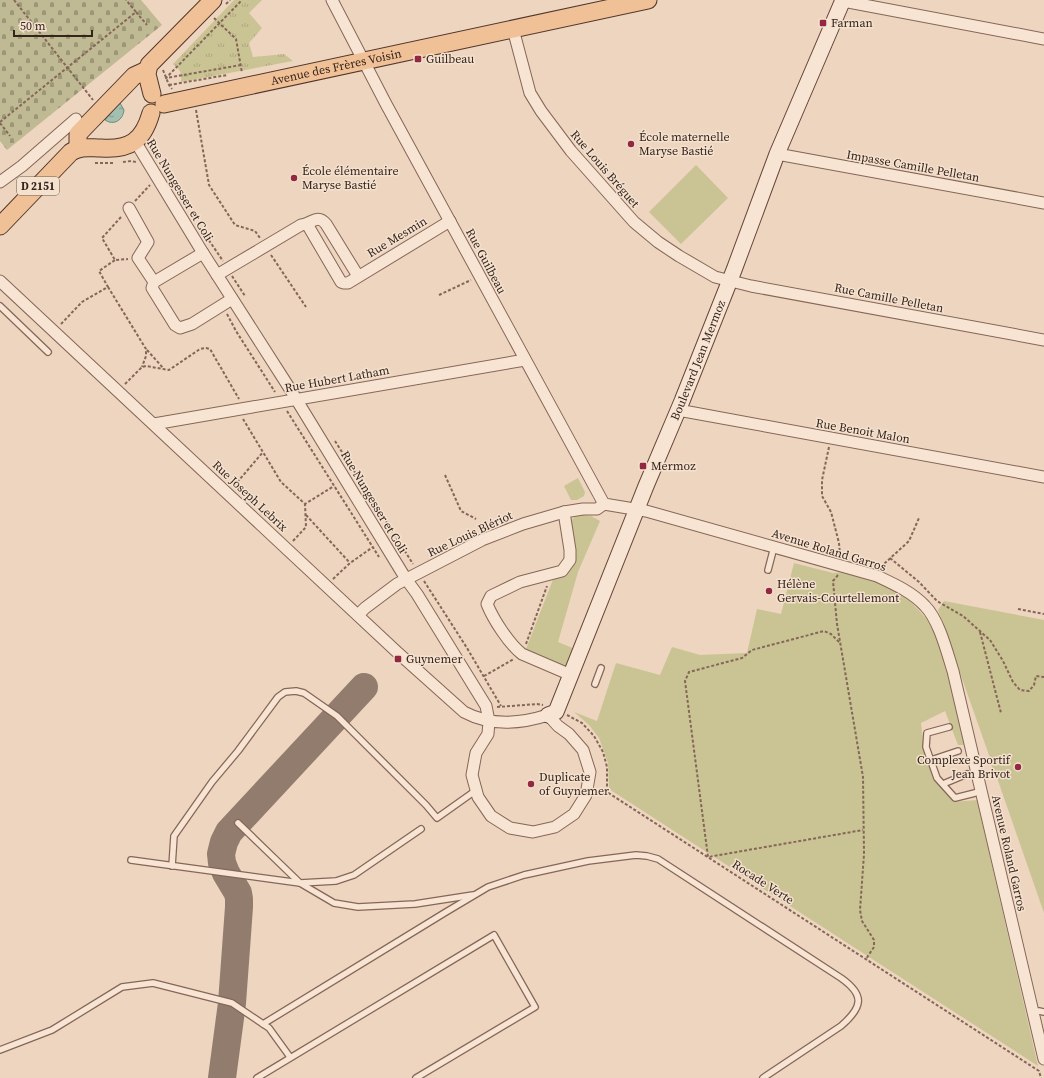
<svg xmlns="http://www.w3.org/2000/svg" width="1044" height="1078" font-family="'Source Serif 4',serif">
<defs>
<pattern id="cemetery-stones" width="16" height="16" patternUnits="userSpaceOnUse"><rect width="16" height="16" fill="#bfba93"/><path d="M2 7V4a2 2 0 0 1 4 0v3zM10 15v-3a2 2 0 0 1 4 0v3z" fill="#9c9777"/></pattern>
<pattern id="park-tufts" width="24" height="20" patternUnits="userSpaceOnUse"><rect width="24" height="20" fill="#cac494"/><path d="M3 7l-1-3M5 7V3M7 7l1-3M15 17l-1-3M17 17v-4M19 17l1-3" fill="none" stroke="#aea87f"/></pattern>
<pattern id="water-ripples" width="26" height="14" patternUnits="userSpaceOnUse"><rect width="26" height="14" fill="#a2bfb0"/><path d="M2 4q2-2 4 0t4 0M15 11q2-2 4 0t4 0" fill="none" stroke="#859b8e"/></pattern>
</defs>
<rect width="100%" height="100%" fill="#edd5bf"/>
<g fill="#cac494">
<path d="M696,165L728,198L681,244L649,212Z"/>
<path d="M578,478L585,492L584,496L577,500H571L564,486Z"/>
<path d="M582,515L591,516L600,521L578,572L558,642L575,649L568,665L564,667L529,653L530,651L526,649L554,577C565,575 573,571 574,560L570,521L575,517Z"/>
<path d="M794,563L833,573L845,572L882,583L906,597L927,619L941,645L964,745H958L945,711L921,723L924,751L933,777L953,802L977,800L1038,1066L725,864L609,789L608,763L599,738L589,725L574,712L597,721L616,663L660,675L672,647L700,655L747,653L757,609L781,614Z"/>
<path d="M944,601L1044,620V913L995,772H993L990,758L938,610Z"/>
</g>
<path fill="url(#cemetery-stones)" d="M0,0H141L162,25L7,150L0,141Z"/>
<path fill="url(#park-tufts)" d="M234,0H262L249,13L262,28L249,43L253,57L284,54L293,61L181,82C182,72 180,70 173,64Z"/>
<path fill="url(#water-ripples)" stroke="#6a8c7c" d="M120,103L124,110C123,120 114,126 105,120Z"/>
<g fill="none" stroke-linecap="round" stroke-linejoin="round">
<path stroke="#917c6e" stroke-width="28" d="M222,1078L232,1003L239,907V899L238,893L226,873L222,863L221,854L224,842L229,832L364,687"/>
<g stroke="#856658" stroke-width="8">
<g id="lane">
<path d="M0,306L48,352"/>
<path d="M768,570L774,547"/>
<path d="M595,684L601,668"/>
<path d="M949,727L927,733L926,747L937,778L955,798L975,793L980,790"/>
<path d="M931,760L958,751"/>
<path d="M943,784L967,774"/>
<path d="M238,823L300,883L334,903L358,907L415,904L473,895"/>
<path d="M131,860L300,883L336,881L354,875L421,829"/>
<path d="M172,866L174,836L212,782L238,751L278,697L285,692L296,691L304,693L337,716L426,805L437,818L475,791"/>
<path d="M1033,1012L1039,1011L1044,1012"/>
<path d="M263,1024L446,912L488,887L524,875L588,861L636,855L647,856L658,859L841,978C865,995 863,1007 841,1026L763,1078"/>
<path d="M0,1050L52,1030L122,987L153,983L232,1003L269,1028L290,1057"/>
<path d="M257,1078L494,935L535,1007L416,1078"/>
</g>
</g>
<g stroke="#856658" stroke-width="13">
<g id="street">
<path d="M332,0L386,104L604,504L646,511L877,576C894,584 912,592 925,606C939,620 947,652 953,671L1044,1059"/>
<path d="M843,1L1044,39"/>
<path d="M513,29L530,93L541,111L571,151L634,222L658,242L679,256L715,277L751,286L1044,340"/>
<path d="M777,154L1044,203"/>
<path d="M0,182L22,166L76,119"/>
<path d="M129,208L148,242L138,258L154,282"/>
<path d="M307,224L341,282L344,283H348L450,221"/>
<path d="M203,253L154,282L152,288L175,325L180,328L192,324L232,299"/>
<path d="M217,275L301,225C312,224 317,213 326,224L358,276"/>
<path d="M0,281L397,652L464,712C490,726 520,724 548,715L558,726L569,734L583,750L590,772L586,795L574,814L555,827L533,832L510,828L491,816L478,797L472,775L476,753L488,734L489,721L486,706L417,594L406,579L290,389L203,253L135,141"/>
<path d="M678,410L1044,477"/>
<path d="M154,424L525,360"/>
<path d="M564,512L570,550V560L562,571L520,582L491,596L487,604C493,619 509,644 522,654L571,675"/>
<path d="M358,615L365,608L397,584L482,540L523,524L564,512L583,509H597L604,504"/>
</g>
</g>
<g stroke="#66473b" stroke-width="17">
<g id="secondary">
<path id="s1" d="M548,715L556,712L646,486L682,401L734,270L777,154L843,0"/>
</g>
</g>
<g stroke="#52362c" stroke-width="19">
<g id="primary">
<path d="M152,94L147,74L149,65L213,0"/>
<path id="s2" d="M164,104L648,0"/>
<path d="M78,148V134L134,76L147,70"/>
<path d="M0,226L71,152C81,146 89,148 101,148C130,150 143,141 151,113"/>
</g>
</g>
<g stroke="#856658" stroke-width="2" stroke-dasharray="3 2" stroke-linecap="butt">
<path d="M14,0L93,100"/>
<path d="M226,4L230,0"/>
<path d="M136,12L147,25"/>
<path d="M214,18L236,39L242,73"/>
<path d="M241,65L166,78L242,0"/>
<path d="M163,70L169,85L172,89"/>
<path d="M169,85L227,75"/>
<path d="M196,110L209,185L235,225L255,231L260,238"/>
<path d="M0,122L136,12L126,0"/>
<path d="M0,123L10,136"/>
<path d="M123,162L131,161L136,162"/>
<path d="M95,163H114"/>
<path d="M135,201L150,185"/>
<path d="M121,217L102,238L115,260L128,259"/>
<path d="M206,236L223,261"/>
<path d="M271,255L306,307"/>
<path d="M232,276L245,296"/>
<path d="M108,287L146,349V356L142,367"/>
<path d="M439,295L471,280"/>
<path d="M227,314L236,331L275,392"/>
<path d="M61,324L82,302L108,287L99,271L115,260"/>
<path d="M147,350L164,369"/>
<path d="M125,384L142,367L146,366L169,370L200,349L206,348L210,349L239,399"/>
<path d="M287,411L379,557"/>
<path d="M243,419L281,482L305,504L334,486"/>
<path d="M335,441L413,564"/>
<path d="M829,447L822,480V496L831,512L839,543L840,555"/>
<path d="M445,475L461,511L476,519"/>
<path d="M234,486L263,452"/>
<path d="M306,515L350,563"/>
<path d="M293,541L306,527L305,504"/>
<path d="M890,558L919,582L937,601L963,616L990,640L1003,661L1013,682L1020,690L1029,691L1034,685L1036,676L1044,677"/>
<path d="M882,568L885,563L909,541L919,518"/>
<path d="M838,575L833,581L837,624L863,777L864,854L860,910L862,921L874,940V947L866,959"/>
<path d="M333,579L350,563L373,547"/>
<path d="M424,581L467,648L501,706"/>
<path d="M1018,609L1044,614"/>
<path d="M980,632L1001,713"/>
<path d="M839,642L831,634L824,631L752,650L742,658L689,672L685,681L708,857L863,830"/>
<path d="M526,644L547,586"/>
<path d="M484,676L514,659"/>
<path d="M497,707L537,704L543,705"/>
<path d="M567,715L582,723L594,736L603,752L607,767V792L1039,1071L1041,1078"/>
</g>
<use href="#lane" stroke="#f8e4d2" stroke-width="5.5"/>
<use href="#street" stroke="#f8e4d2" stroke-width="11"/>
<use href="#secondary" stroke="#f8e4d2" stroke-width="15"/>
<use href="#primary" stroke="#f0c096" stroke-width="17"/>
</g>
<g fill="#932941" stroke="#f4e1ce" stroke-width="1.5">
<rect x="819" y="19" width="8" height="8" rx="2"/>
<rect x="414" y="55" width="8" height="8" rx="2"/>
<circle cx="631" cy="144" r="4"/>
<circle cx="294" cy="178" r="4"/>
<rect x="639" y="462" width="8" height="8" rx="2"/>
<circle cx="769" cy="591" r="4"/>
<rect x="394" y="655" width="8" height="8" rx="2"/>
<circle cx="1018" cy="767" r="4"/>
<circle cx="531" cy="784" r="4"/>
</g>
<g text-anchor="middle" dominant-baseline="central" stroke-width="3" stroke-linejoin="round" paint-order="stroke">
<rect fill="#f4e1ce" stroke="#6e5c51" stroke-width="1" x="17" y="177" width="42" height="18" rx="3"/>
<g font-size="11" font-weight="bold" fill="#35231c">
<text x="38" y="186">D 2151</text>
</g>
<g font-size="12" fill="#35231c" stroke="#f4e1ce" text-anchor="start">
<text x="831" y="23">Farman</text>
<text x="426" y="59">Guilbeau</text>
<text x="639" y="137">École maternelle<tspan x="639" dy="14">Maryse Bastié</tspan></text>
<text x="302" y="171">École élémentaire<tspan x="302" dy="14">Maryse Bastié</tspan></text>
<text x="651" y="466">Mermoz</text>
<text x="777" y="584">Hélène<tspan x="777" dy="14">Gervais-Courtellemont</tspan></text>
<text x="406" y="659">Guynemer</text>
<text x="1010" y="760" text-anchor="end">Complexe Sportif<tspan x="1010" dy="14">Jean Brivot</tspan></text>
<text x="539" y="777">Duplicate<tspan x="539" dy="14">of Guynemer</tspan></text>
</g>
<g font-size="12" fill="#35231c" stroke="#f4e1ce">
<text stroke="none"><textPath href="#s2" startOffset="176">Avenue des Frères Voisin</textPath></text>
<text transform="translate(913 166) rotate(10)">Impasse Camille Pelletan</text>
<text transform="translate(605 169) rotate(49)">Rue Louis Bréguet</text>
<text transform="translate(180 190) rotate(59)">Rue Nungesser et Coli</text>
<text transform="translate(397 237) rotate(-31)">Rue Mesmin</text>
<text transform="translate(486 261) rotate(62)">Rue Guilbeau</text>
<text transform="translate(889 298) rotate(11)">Rue Camille Pelletan</text>
<text stroke="none"><textPath href="#s1" startOffset="388">Boulevard Jean Mermoz</textPath></text>
<text transform="translate(337 379) rotate(-10)">Rue Hubert Latham</text>
<text transform="translate(863 431) rotate(10)">Rue Benoit Malon</text>
<text transform="translate(250 496) rotate(43)">Rue Joseph Lebrix</text>
<text transform="translate(374 502) rotate(59)">Rue Nungesser et Coli</text>
<text transform="translate(470 534) rotate(-25)">Rue Louis Blériot</text>
<text transform="translate(829 550) rotate(17)">Avenue Roland Garros</text>
<text transform="translate(1009 853) rotate(77)">Avenue Roland Garros</text>
<text transform="translate(763 882) rotate(33)">Rocade Verte</text>
</g>
</g>
<path d="M14 30v6h78v-6" fill="none" stroke="#35231c" stroke-width="2"/>
<text x="20" y="30" font-size="12" fill="#35231c" stroke="#f4e1ce" stroke-width="3" paint-order="stroke">50 m</text>
</svg>
